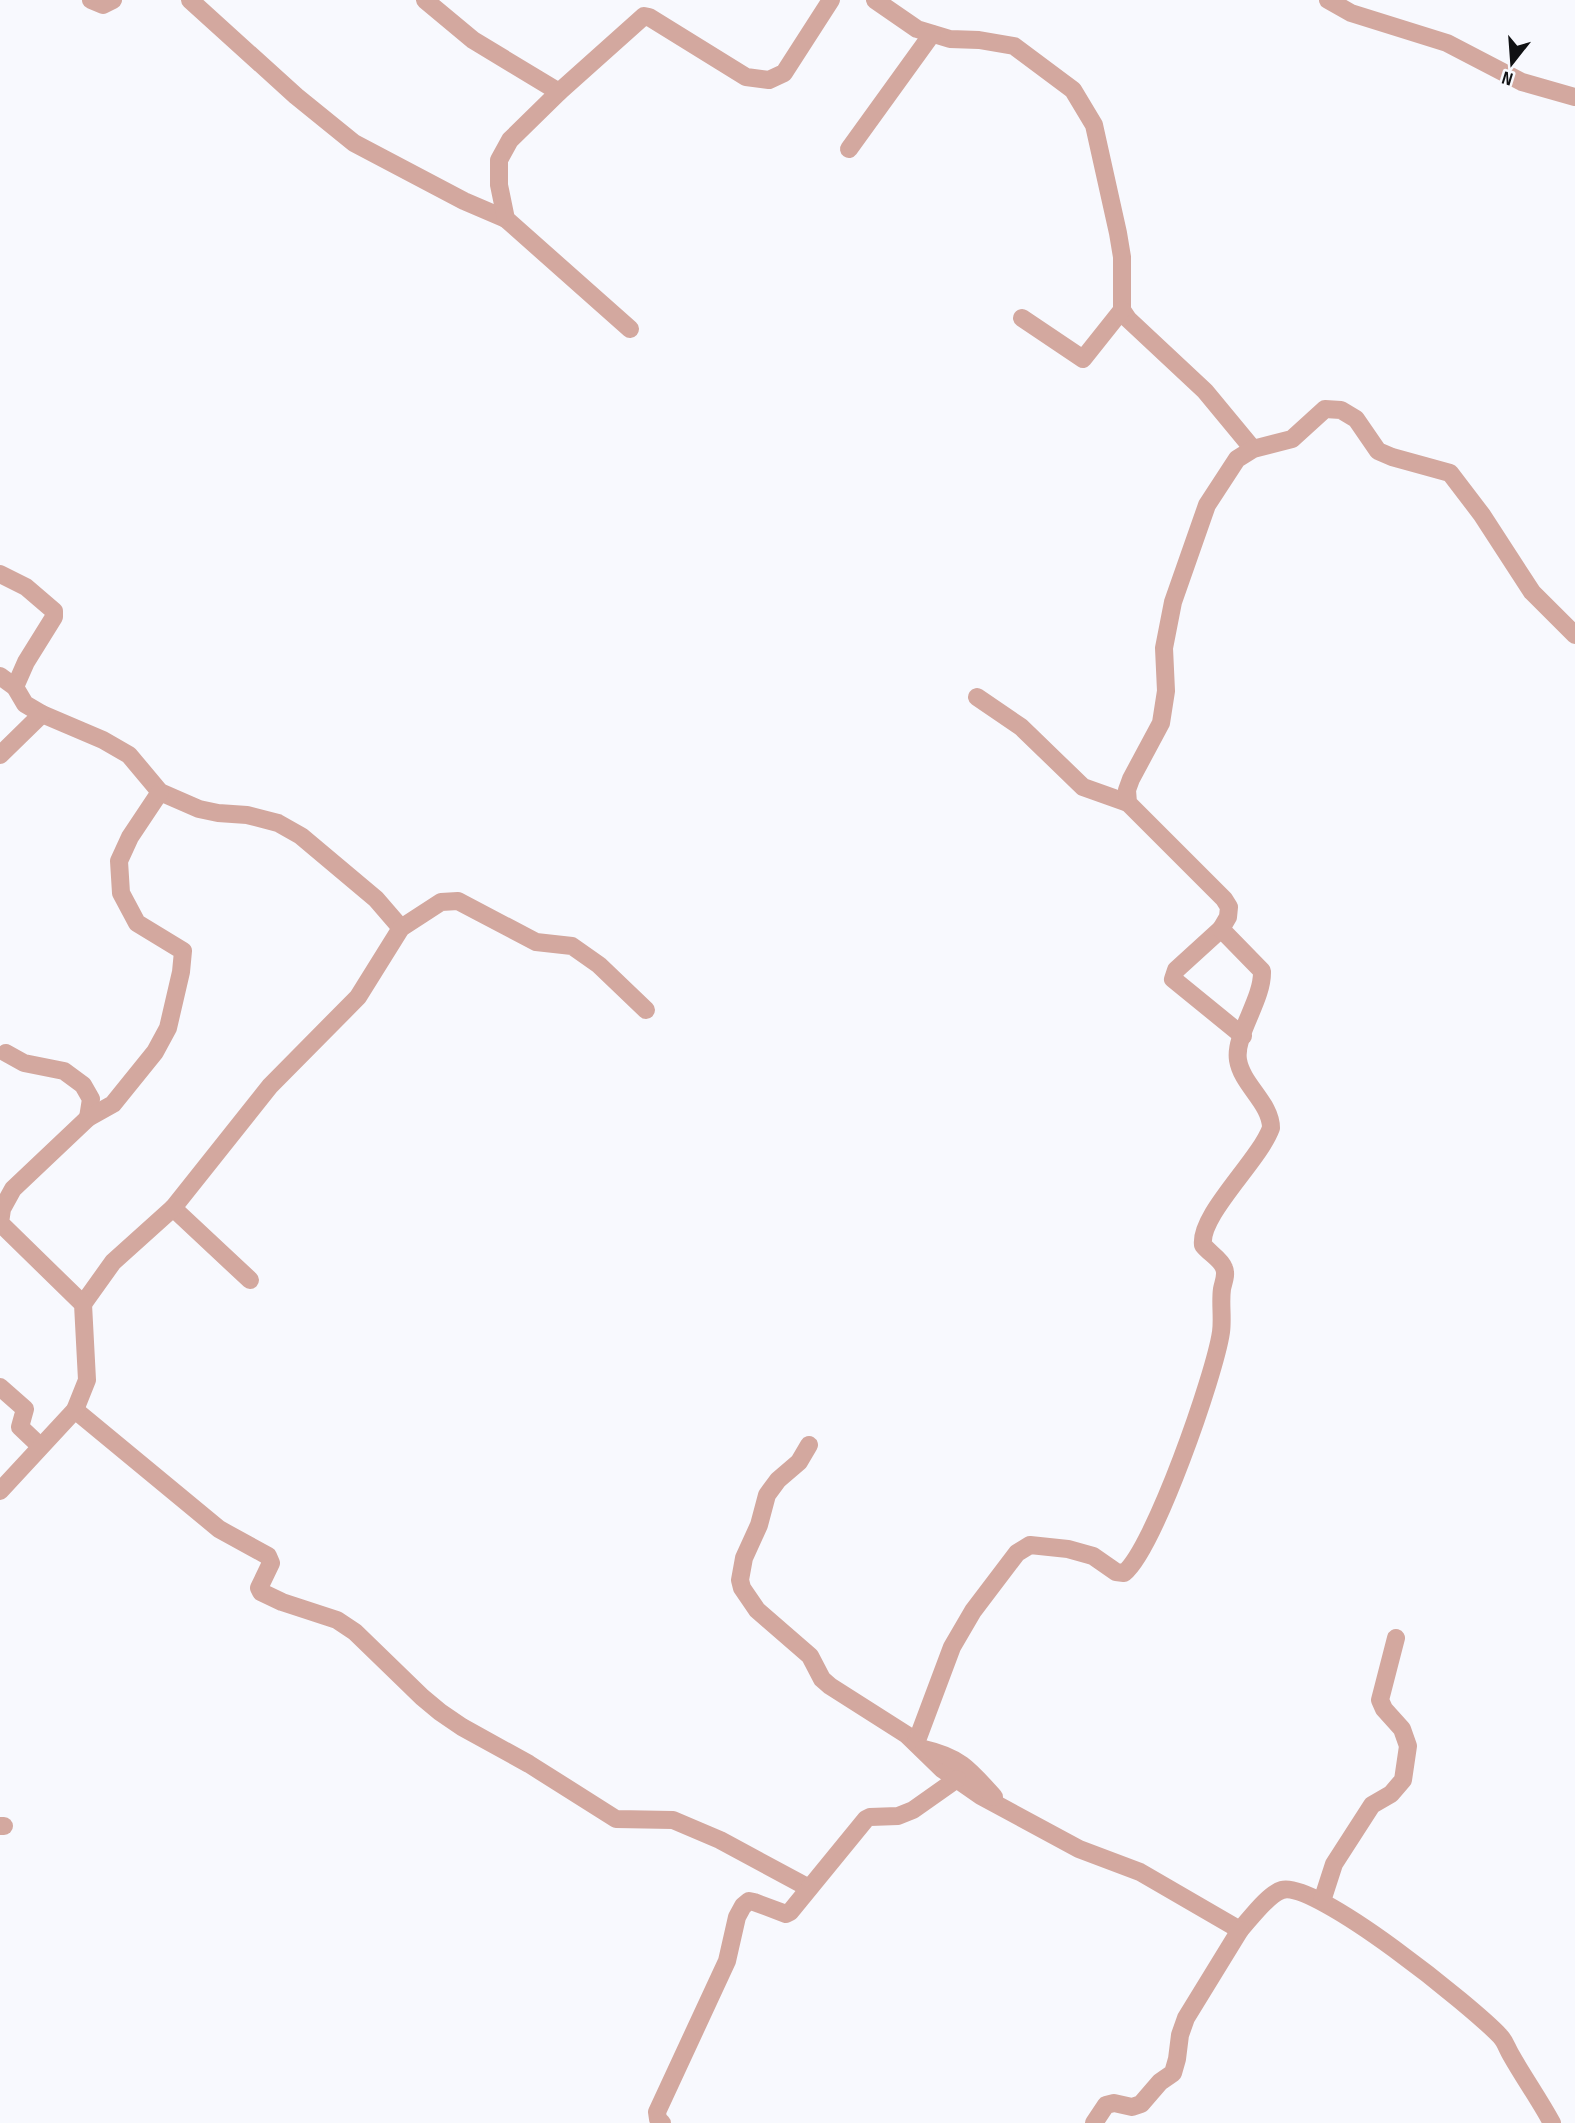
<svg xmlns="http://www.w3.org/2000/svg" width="1575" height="2123" font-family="'Sofia Sans Condensed',sans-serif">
<rect width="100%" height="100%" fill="#f8f9fe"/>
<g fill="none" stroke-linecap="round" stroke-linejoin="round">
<g stroke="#d3a89f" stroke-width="18">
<path d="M91,0L103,5L113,0"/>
<path d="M190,0L296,96L354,143L464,201L506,219"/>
<path d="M425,0L473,40L559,92"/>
<path d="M875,0L917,29L950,39L979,40L1014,46L1073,90L1094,125L1118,233L1122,257V310L1128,319L1205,391L1253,449"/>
<path d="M1328,0L1351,13L1447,43L1522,82L1575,97"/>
<path d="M849,149L932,34"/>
<path d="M1022,318L1083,359L1122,310"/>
<path d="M630,329L506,219L499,185V160L510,140L559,92L644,16L649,17L746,77L769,80L784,73L831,0"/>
<path d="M0,574L26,587L54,611V617L26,662L15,687"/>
<path d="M0,676L15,687L25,704L42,714L103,740L129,755L160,792L199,809L218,813L247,815L278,823L301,836L376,899L401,928"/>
<path d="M977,697L1021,727L1083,787L1128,803"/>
<path d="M0,755L42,714"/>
<path d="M1221,929L1176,970L1173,979L1243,1036"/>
<path d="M6,1053L24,1063L64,1071L83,1085L91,1099L88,1118"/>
<path d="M173,1208L250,1280"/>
<path d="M83,1304L113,1262L173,1208L270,1086L358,997L401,928L441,902L458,901L536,942L572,946L599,965L646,1010"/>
<path d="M0,1387L25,1409L20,1427L40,1446"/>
<path d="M75,1410L219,1529L268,1556L271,1563L259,1588L261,1592L282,1602L337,1620L355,1632L422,1697L440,1712L462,1727L529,1764L616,1819L673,1820L720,1840L809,1888"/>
<path d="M809,1445L799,1462L778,1480L767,1495L759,1525L744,1558L740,1580L742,1588L757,1610L810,1656L822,1679L830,1686L907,1735L942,1769L981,1796L1079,1849L1140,1872L1240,1930C1250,1919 1268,1894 1282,1890C1316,1880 1474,2008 1500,2036C1505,2041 1507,2048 1511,2055C1524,2078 1539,2099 1552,2123"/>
<path d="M0,1491L75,1410L87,1380L83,1304L0,1223L2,1209L13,1189L88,1118L113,1104L155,1052L168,1028L181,972L183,951L137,923L121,893L119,861L130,837L160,792"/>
<path d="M916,1743L952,1647L973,1611L1017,1553L1030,1545L1068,1549L1093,1556L1116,1572L1124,1573C1154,1549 1215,1374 1221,1332C1223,1318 1220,1303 1222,1289C1223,1283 1227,1275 1224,1268C1221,1259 1209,1253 1203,1245C1199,1215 1259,1161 1271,1128C1271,1103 1242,1085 1238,1060C1234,1035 1263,1000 1262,971L1221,929L1228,917L1229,907L1224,899L1128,803L1127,790L1131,779L1161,723L1166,691L1164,648L1173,602L1207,505L1237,459L1253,449L1292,439L1325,409L1341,410L1356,419L1378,451L1392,457L1450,473L1482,515L1532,592L1575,635"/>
<path d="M924,1749C960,1757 970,1770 994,1797"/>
<path d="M0,1826H4"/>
<path d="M1322,1901L1334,1864L1372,1805L1391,1794L1403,1780L1408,1746L1402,1729L1384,1709L1380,1700L1396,1638"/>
<path d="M662,2123L658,2119L657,2112L727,1961L737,1917L743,1906L749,1901L754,1902L786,1914L790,1912L866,1819L870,1817L898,1816L913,1810L957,1779"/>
<path d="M1094,2123L1106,2105L1114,2103L1132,2107L1141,2104L1160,2082L1173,2073L1177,2059L1180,2035L1186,2018L1240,1930"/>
</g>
</g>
<g transform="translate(1512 63) rotate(197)" stroke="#f8f9fe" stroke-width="5" paint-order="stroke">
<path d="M0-5L12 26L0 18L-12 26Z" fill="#101113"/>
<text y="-10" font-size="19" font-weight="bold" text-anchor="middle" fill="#101113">N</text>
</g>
</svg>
